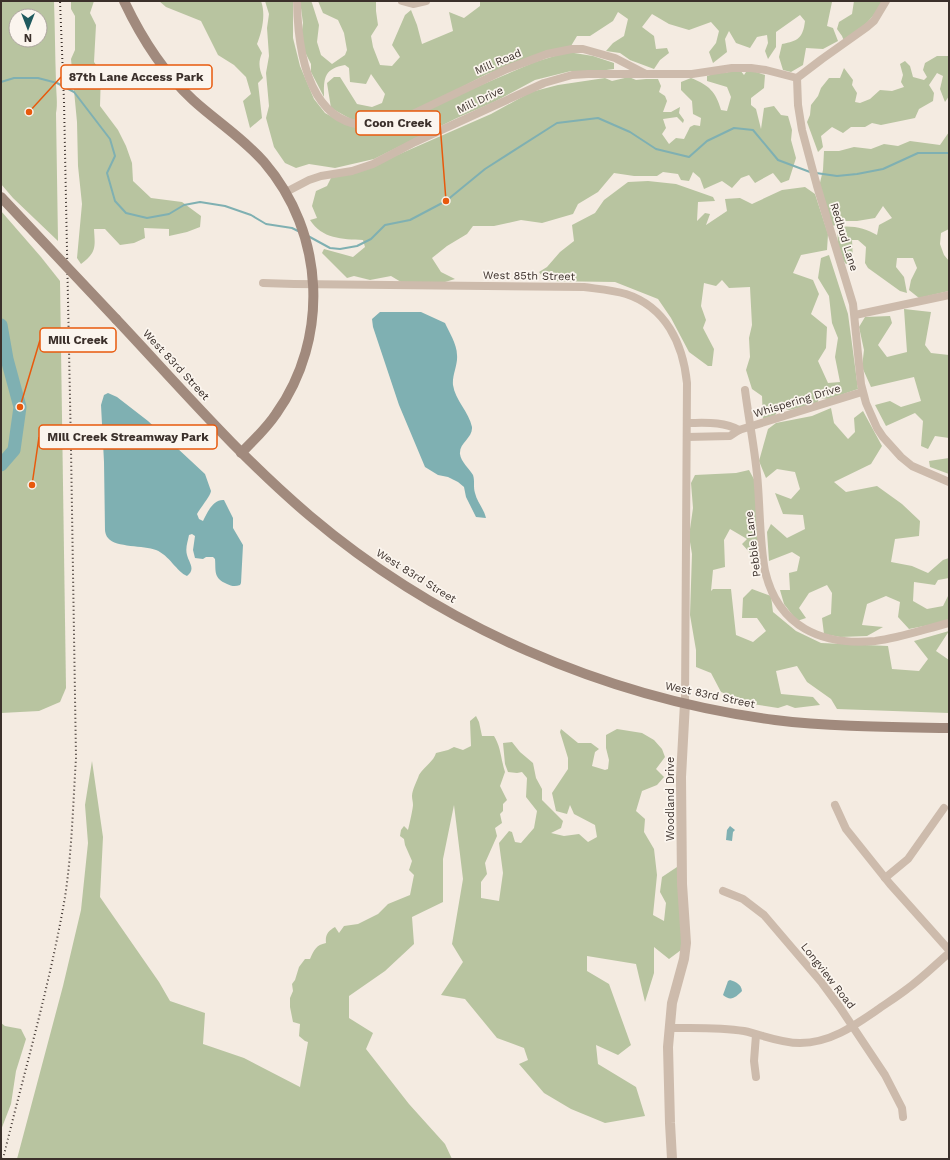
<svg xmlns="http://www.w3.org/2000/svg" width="950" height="1160" font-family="'Work Sans',sans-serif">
<rect width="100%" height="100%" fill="#f4ebe1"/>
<g fill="#b8c4a0" fill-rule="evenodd">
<path d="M1,1H54C55,28 55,55 56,82C56,91 58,105 56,113L58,241L13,198L1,184ZM16,16H40V40H16Z"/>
<path d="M71,1H94L90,13L96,25L94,62L101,72L100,106L118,130L126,146L132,163L133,181L151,198L182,202L201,216L200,227L187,232L169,236V229L144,228L145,238L134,243L120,245L105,229H94C95,247 97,252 81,264L77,258L82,204L78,166L77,122L71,59L75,50V16L71,9Z"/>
<path d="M159,1H261C266,14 262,32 257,44L262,53C258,62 259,69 263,78L258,83L262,118L250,128L243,101L251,94L246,77L234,65L218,55L201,21L166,7Z"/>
<path d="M265,1H293V38L300,66L314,99L325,113L347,125L371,129L460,94L535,62L568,52L593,56L614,63V69L599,71H571L535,80L494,102L457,118L374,159L335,168L309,164L296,168L285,163L274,147L266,118L269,106L266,73L269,56L267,28L269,14Z"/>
<path d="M300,1H311L312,3L319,25L317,42L321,55L332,64L345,55L347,50L344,33L338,20L323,13L318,1H376V11L378,25L371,36L373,47L380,65L392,66L400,57L392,45L405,15L411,10L417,25L422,44L453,31L449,12L464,18L480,6V1H834L832,2L827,26L833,28L838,41L823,49L806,48L803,65L791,72L783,70L779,57L782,44C798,41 803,38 805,21L800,15L776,32V47L768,59L765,51L768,43L767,35L757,37L750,48L736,43L729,31L725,39L727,52L713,63L709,52L716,43L719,31L711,22L689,30L669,24L652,14L642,27L654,36L656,49L667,48L669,53L660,60L654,69L630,60L620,53L606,51L613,43L624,36L628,19L618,12L613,21L590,36H577L571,46L487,74L425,106L383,122H356L331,108L327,83L334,77H340L357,104L372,107L382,103L385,94L371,74L366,84L350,82L349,68L345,65C323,69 324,79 324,97L311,72V64L305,52L301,37L303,23Z"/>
<path d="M854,1H883C872,21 861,28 844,41L842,36L837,29L839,22L852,14Z"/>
<path d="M937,56H949V96L945,102L940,89L943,76L937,73L929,85L934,93L933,101L919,109L915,118L881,125L872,123L865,127H851L843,133L832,127L821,136L823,147L818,152L807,122L810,115L811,105L818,96L821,88L829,78H840L844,68L853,80L852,85L857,93L855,102L860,103L870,99L880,90L892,91L904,87L901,82L903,75L900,64L905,61L910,66L913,77L924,80L927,77L923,70L925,63Z"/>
<path d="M748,69L765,75L764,88L751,98V105L756,109L761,129L764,108L774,106L781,115L788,116L792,130L791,140L796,158L789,180L781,183L773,173L755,183L749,175L741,178L732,188L722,181L704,189L700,178L693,172L689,181L681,180L678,174L663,172L657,176H634L614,173L598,192L578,204L573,214L542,223L521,220L494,226H473L467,234L447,246L432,258L441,272L455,279L445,282H401L391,276L370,280L354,276L347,278L322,253L324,249L353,257L365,247L363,240C342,239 322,239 310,220L317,218L312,206L316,191L327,186L331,178L360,171L386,160L491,114L531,92L558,85L605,78L612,81L629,77L636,80L646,79H658L661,86L659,92L665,96L667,101L663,112H671L680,107L679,113L684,120L683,123L677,117L663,119L666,128L662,134L669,144L676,138L684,139L690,127L694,125L700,126L701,118L693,114L692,101L681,90V82L691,78C709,85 716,92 721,110L727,111L731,97L727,87L707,81V76L719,72L726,73L728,72L740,70L744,75Z"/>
<path d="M949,132V229L941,233L940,244L944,255L949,261V291L919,298L909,290L911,280L917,268L913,258H897L896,267L904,277L907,293L900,291L868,268L865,263L866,247L858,240H852L853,261L846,264C837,253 837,240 838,227C852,225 866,228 877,235L879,225L892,218L883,206L875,218L857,221H838L834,226L830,223L819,187L823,170L824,151H839L854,147L871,149L884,144L898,146L910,141L940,145Z"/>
<path d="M648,181L676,184L713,197L715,201L698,202L697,221L705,213L710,214L706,225L727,211L725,199L740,198L752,204L782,190L805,187L815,194L828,234L827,250L801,255L793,273L813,280L819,294L811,314L827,327L826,348L818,361L828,383L840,382L835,357L838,338L832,323L829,296L818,278L821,258L829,255L848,314L858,389L829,399L819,398L817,404L789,410L780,407L774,417L763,419L762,396L752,389L746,370L750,357L749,338L752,325L750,287L729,288L722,280L716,286L704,283L701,306L706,320L703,328L714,349L712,366H708L689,352L671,318L658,299L615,282L546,281L539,272L547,267L560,252L574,241L572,225L595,213L604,200L628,182Z"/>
<path d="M1,211L41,257L60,281L66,688L60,702L39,711L1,713Z"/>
<path d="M904,309L931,312L925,345L931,353L949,355V438L935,436L928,449L921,446L923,421L915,413L886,426L875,405L890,401L901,407L921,401L914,377L871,387L862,367L864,350L859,327L865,317L890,316L892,323L878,345L887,357L907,352Z"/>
<path d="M831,408L834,423L848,439L855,432L854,418L863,411L882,446L871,464L834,482L846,492L877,486L902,504L920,521L919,536L895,539L891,562L912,566L928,573L943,560L949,558V578L938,580L935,585L914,582L913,601L927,609L943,606L949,594V621L909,629L898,617L900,602L886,596L867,604L862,625L883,627L867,636L840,637L824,634L822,618L831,614L832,593L827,585L809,593L799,608L806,618L797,621L784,604L780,590H790L789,573L797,571L800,557L792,552L769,561L767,532L771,524L787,538L805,529L803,515L783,514L775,493L791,499L800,489L795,472L777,469L766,478L759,461L768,429L776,423L812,416Z"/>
<path d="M949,458V474L930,467L929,461Z"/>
<path d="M749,470L756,483L759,546L751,554L742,544L747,539L730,529L724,540L725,567L713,570L711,591L713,589H731L736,635L753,642L766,631L757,618H742L743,598L752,589L771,596L773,612L796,631L821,643L888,646L892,669L919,671L928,659L914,641L949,631L936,651L949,660V713L837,709L831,699L807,682L797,666L776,671L781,694L813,697L820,705L795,708L787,705L778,708L752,704L721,692L711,673L696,667V650L690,615L692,554L689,536L693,508L691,483L695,475L736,473Z"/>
<path d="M476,716L479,722L482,736H494C501,747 501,760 505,772L500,786L507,800L503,804V811L500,814L502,823L495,828L497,836L485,863L487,874L481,882V898L499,901L503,873L499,843L509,831L512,832L515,842L521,843L534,828L537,811L526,797L527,778L522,772L517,773L508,772L505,764L503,743L512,742L520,752L533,763L536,778L542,789V800L563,821L561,828L551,833L564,836L579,834L588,842L597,837L595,825L574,814L570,805L567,814L556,811L552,793L568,769V758L560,732L561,729L578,743H591L599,749L595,752L592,766L605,770L608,769L609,760L606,748V735L617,729L642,733L654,740L662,749L665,757L656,769L664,777L657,785L642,791L636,811L645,819L644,832L654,849L657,875L653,915L664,921L666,903L660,892L662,877L677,867L683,917L681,950L669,959L654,947V973L645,1002L636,964L587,956V971L609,984L631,1045L618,1055L596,1045L598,1064L636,1087L645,1116L605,1123L571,1109L544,1093L519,1064L528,1060L524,1048L497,1038L465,999L441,995L463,962L452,944L463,879L454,805L443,859V902L412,917L414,944L385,971L349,996V1018L373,1033L366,1049L409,1104L445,1144L452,1159H17L63,986L81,910L88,843L85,805L92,761L103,837L100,897L159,982L170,1001L205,1013L203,1044L244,1058L300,1087L308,1042L305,1041L299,1036L300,1024L293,1022L290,1007V998L293,991L292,984L295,980L299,967L305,959H310C314,950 316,945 326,943C325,935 328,931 335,927L339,933L344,926L358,924L378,914L388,904L410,895L414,875L409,870L412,861L405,845L404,839L400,836L401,830L404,826L408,830C409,827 413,808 413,805C413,802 412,799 412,796C412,790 417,781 419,775C423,768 434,761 436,753L448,750L454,747L463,750L471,746L470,721Z"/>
<path d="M1,1023L5,1026L21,1029L26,1039L16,1071L11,1104L1,1130Z"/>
</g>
<g fill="#7fb0b2">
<path d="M380,312H421L445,323C449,332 457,344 457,355C458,365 452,375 453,385C455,400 469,412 472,427C473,438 459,443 460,454C461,462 469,468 473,475C475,481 473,487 475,493C477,502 484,509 486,518L476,517L466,497L464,487L458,482L448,477L438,475L425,467L399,405L373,327L372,319Z"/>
<path d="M108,393L117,397L148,421L205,474L211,491C210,497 200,508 197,514L199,519L203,521C207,513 213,499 224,500L233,518V528L243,545L241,583L240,585C235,587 231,586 227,584C213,578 216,571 215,559L213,557H206L203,559L195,558L193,550L195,536L192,534L189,535C188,541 185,548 187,555C189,563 196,569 187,576C177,572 169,555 156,550C144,545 116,548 108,538C106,536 105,532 105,530L104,462L101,405L104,395Z"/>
<path d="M730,826L735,830L733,832L732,841L726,840L727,830Z"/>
<path d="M730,980C736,982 741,984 742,991C736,997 731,1002 723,995L728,981Z"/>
</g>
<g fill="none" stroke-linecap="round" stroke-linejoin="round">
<g stroke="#7fb0b2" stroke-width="2">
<path d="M1,82L14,78H38L57,83L74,92L110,139L115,156L107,173L115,201L126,213L147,218L169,214L184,205L200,202L225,206L251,215L266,224L292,228L298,231"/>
<path d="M816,173L837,176L857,174L883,169L918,153H949"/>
<path d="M308,236L330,248L340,249L357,246L371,239L385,225L410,220L446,201L485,169L557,123L598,118L630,132L656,149L689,157L707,141L734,128L753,130L778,160L810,172"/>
</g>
<path stroke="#7fb0b2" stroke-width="13" d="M1,325L7,359L20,407L14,450L1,465"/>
<g stroke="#cdbbac" stroke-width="8">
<path d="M297,1C298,65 315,147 400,120L507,69L547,54L572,49H583L615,58L646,74H692L732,68H751L766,70L797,78"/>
<path d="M402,1L413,4L426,1"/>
<path d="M886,1L874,21L867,27L822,59L797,78L798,105L802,130L817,186L853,304L861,384L866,403L877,428L883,437L901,457L912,466L949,482"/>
<path d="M286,192L309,180L321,176L352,171L373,164L415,142L544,83L572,75L588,74H644"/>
<path d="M263,283L294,284L584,287C598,289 612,290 626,294C666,307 683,344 687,383L685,703"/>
<path d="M855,315L949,295"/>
<path d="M745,390C749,422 756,454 758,486C760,512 760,546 765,571C778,627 822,646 875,641C900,638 925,629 949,623"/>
<path d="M687,423C704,423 723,421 739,430"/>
<path d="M687,437L730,436L739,430L862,392"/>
<path d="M835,805L846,829L890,884L949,950"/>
<path d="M885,878L908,859L944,808"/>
<path d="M723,891L743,899L764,915L822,983L839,1006L885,1075L902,1108L903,1117"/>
<path d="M671,1028C695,1028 720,1027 744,1031C763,1035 780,1043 800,1043C830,1043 854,1026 877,1010C887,1003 898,996 907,989C922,978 935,965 949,953"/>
<path d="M756,1077L754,1061L756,1035"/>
</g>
<path stroke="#cdbbac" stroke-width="10" d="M672,1159L670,1123L668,1047L672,1003L684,959L686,943L682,884L681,777L685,703"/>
<g stroke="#a18a7d" stroke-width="10">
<path d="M124,1C141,37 164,73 193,100C216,121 243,138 264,162C325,233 330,338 276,414C266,429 253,441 241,453"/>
<path d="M116,319C179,386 239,456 310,516C440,626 606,698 775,720C832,727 891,727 949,728"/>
</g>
<path stroke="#3b302b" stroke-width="2" stroke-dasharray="1 3" stroke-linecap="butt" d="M3,1159C24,1072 50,985 65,897C72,851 73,804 76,758L71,449L64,101L60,1"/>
<path stroke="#a18a7d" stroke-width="10" d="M1,197L116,319"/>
</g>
<g text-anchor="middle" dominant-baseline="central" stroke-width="3.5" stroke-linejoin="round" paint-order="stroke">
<g font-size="11" fill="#3b302b" stroke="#fbf5ee">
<text transform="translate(498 62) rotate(-23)">Mill Road</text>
<text transform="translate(480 100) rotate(-25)">Mill Drive</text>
<text transform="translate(844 237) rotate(73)">Redbud Lane</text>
<text transform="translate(529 276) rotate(1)">West 85th Street</text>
<text transform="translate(176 365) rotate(47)">West 83rd Street</text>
<text transform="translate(797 401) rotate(-17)">Whispering Drive</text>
<text transform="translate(753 544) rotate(-97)">Pebble Lane</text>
<text transform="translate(416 576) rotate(32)">West 83rd Street</text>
<text transform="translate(710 695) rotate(12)">West 83rd Street</text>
<text transform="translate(670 799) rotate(-90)">Woodland Drive</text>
<text transform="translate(828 976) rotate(52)">Longview Road</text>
</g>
</g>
<path fill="none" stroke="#e8590c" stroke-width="1.5" d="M29 112L61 77M446 201L440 123M20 407L40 340M32 485L39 437"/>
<g fill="#e8590c" stroke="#fbf5ee" stroke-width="1.5">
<circle cx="29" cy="112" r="4"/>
<circle cx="446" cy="201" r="4"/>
<circle cx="20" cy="407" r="4"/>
<circle cx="32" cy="485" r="4"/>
</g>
<g fill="#fbf5ee" stroke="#e8590c" stroke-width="1.5">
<rect x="61" y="65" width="151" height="24" rx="4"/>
<rect x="356" y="111" width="84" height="24" rx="4"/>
<rect x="40" y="328" width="76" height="24" rx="4"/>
<rect x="39" y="425" width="178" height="24" rx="4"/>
</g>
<g font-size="12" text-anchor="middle" font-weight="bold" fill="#3b302b">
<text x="136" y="81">87th Lane Access Park</text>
<text x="398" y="127">Coon Creek</text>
<text x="78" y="344">Mill Creek</text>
<text x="128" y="441">Mill Creek Streamway Park</text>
</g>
<rect width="950" height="1160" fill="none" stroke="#3b302b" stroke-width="4"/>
<g transform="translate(28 28) rotate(180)"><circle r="19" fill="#fbf5ee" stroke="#aea6a0"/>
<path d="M0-3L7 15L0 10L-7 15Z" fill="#1f5a5e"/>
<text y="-6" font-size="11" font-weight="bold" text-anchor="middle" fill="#3b302b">N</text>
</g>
</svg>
